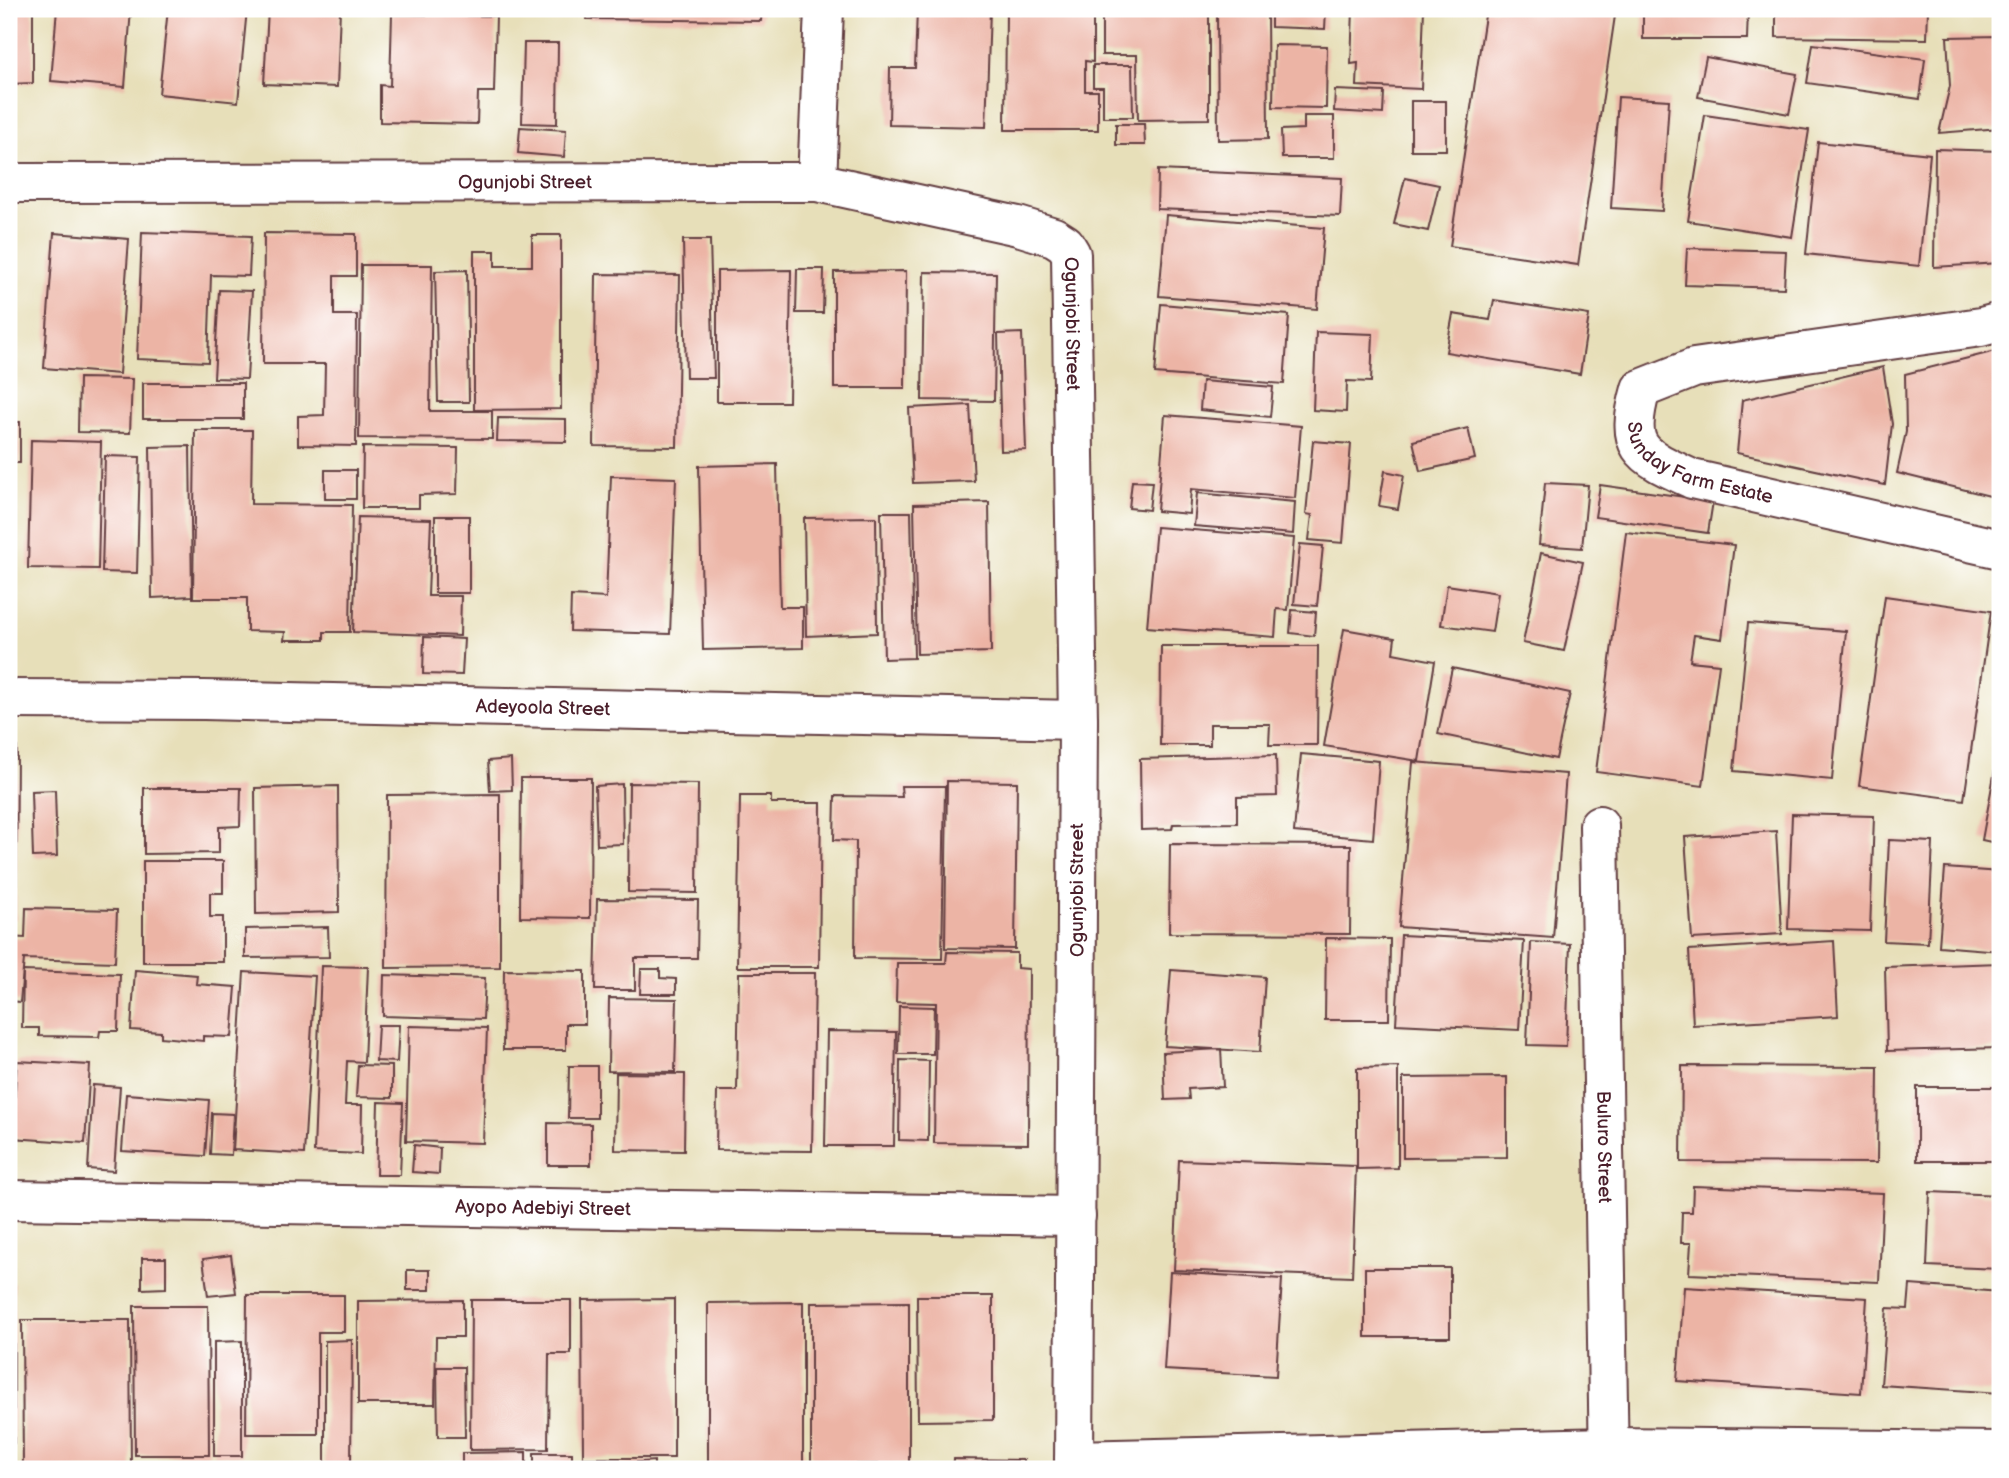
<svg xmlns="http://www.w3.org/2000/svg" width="2009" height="1478" font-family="'Balsamiq Sans',sans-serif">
<rect width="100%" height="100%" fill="#fff"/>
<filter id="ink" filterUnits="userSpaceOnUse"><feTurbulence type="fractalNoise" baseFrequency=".0143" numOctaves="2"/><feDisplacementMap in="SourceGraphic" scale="14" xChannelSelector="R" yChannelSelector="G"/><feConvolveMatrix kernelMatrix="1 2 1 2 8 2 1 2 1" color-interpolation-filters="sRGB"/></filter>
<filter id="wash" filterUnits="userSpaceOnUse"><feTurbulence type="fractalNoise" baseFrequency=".00686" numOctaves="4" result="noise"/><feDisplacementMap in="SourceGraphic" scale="28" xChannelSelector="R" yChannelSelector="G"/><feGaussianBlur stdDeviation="1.57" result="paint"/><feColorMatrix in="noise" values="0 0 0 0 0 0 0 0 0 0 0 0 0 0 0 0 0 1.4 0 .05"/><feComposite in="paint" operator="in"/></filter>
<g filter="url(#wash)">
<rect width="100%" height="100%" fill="#e7dfb9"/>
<g id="blocks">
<g fill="#ecb4a5">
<path d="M9,9H33V83L9,84Z"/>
<path d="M57,9H131L125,87L51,81Z"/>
<path d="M168,9H247L238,102L159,94Z"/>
<path d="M268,9H340L337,87L264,84Z"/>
<path d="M587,9H762L761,21L587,19Z"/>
<path d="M917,9H990L986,127L889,125L890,68H915Z"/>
<path d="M1006,9H1093V62L1085,61V91H1098V130H1005Z"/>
<path d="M1102,9H1209V119L1138,120L1137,55H1102Z"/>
<path d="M1217,9H1267L1268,139L1218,140Z"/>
<path d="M1271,9H1326L1325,29L1271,27Z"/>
<path d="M1353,9H1424L1421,89L1357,86L1358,63L1351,64Z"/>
<path d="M1486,9H1616L1578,265L1450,246Z"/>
<path d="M1643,9H1748L1747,39H1643Z"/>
<path d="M1776,9H1928L1927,39L1776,37Z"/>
<path d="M392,14L496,16L494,92H478L477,124L380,122V85L390,86Z"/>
<path d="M2000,36V128L1939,133L1950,86L1947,37Z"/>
<path d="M524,43H558L557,124L522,123Z"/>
<path d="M1813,44L1925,59L1920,99L1807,83Z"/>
<path d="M1274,45L1327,46L1326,108L1273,107Z"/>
<path d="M1706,57L1797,74L1789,114L1698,97Z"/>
<path d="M1093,65H1132L1133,117H1103V87H1093Z"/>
<path d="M1335,90L1384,92L1383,114L1334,111Z"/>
<path d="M1618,97L1669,100L1662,211L1611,208Z"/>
<rect x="1411" y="101" width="35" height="49"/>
<path d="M1705,115L1809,130L1792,237L1688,221Z"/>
<path d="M1304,116H1334V158H1282L1281,130L1304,129Z"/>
<path d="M1116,124H1144L1145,145H1116Z"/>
<path d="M520,127L566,130L564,157L518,153Z"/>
<path d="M1818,142L1930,154L1919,266L1806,254Z"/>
<path d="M1935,149L2000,151V263L1934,267Z"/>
<path d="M1158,170L1342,178L1340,216L1157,209Z"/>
<path d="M1405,178L1439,185L1428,231L1394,224Z"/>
<path d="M1166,215L1324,228L1317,309L1159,296Z"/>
<path d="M142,232L251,236L249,276L211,275L208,362L137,359Z"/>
<path d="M54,233L129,239L119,374L44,368Z"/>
<path d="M264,233L356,234V276H334V315H357L356,446L298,445V416L324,415L325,364H263Z"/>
<path d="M532,235H561V409L474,410V251H495V266H532Z"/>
<path d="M683,240H710L714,378H686Z"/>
<path d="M1687,248L1786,251L1784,288L1685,285Z"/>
<path d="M361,265H432L430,411H492V439L359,438Z"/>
<path d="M797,269H824L823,313H796Z"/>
<path d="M467,270L469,402H438L435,271Z"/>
<path d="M791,270L789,402H717V271Z"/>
<path d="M906,271L905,388H834V272Z"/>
<path d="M924,272L996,273L994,401L922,400Z"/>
<path d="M596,274L680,275L677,447L594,446Z"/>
<path d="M219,290L252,291L247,379L214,378Z"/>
<path d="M1494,300L1589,315L1580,374L1446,352L1453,314L1490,320Z"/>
<path d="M1161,304L1289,315L1284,384L1155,374Z"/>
<path d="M1316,332L1373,334L1371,382L1347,381L1346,412L1313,410Z"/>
<path d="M1022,333L1026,450L1001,451L998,334Z"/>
<path d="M1996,351L2000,373V485L1998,498L1897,473L1906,432L1905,374Z"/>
<path d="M1883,367L1892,424L1885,485L1737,453L1742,400Z"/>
<path d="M79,378L132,379L130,433L78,432Z"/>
<path d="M1202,381L1273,387L1270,417L1200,410Z"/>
<rect x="143" y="383" width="100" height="36"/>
<path d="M970,405L974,481L913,483L909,408Z"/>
<path d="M1165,415L1301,426L1295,498L1191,489L1189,514L1157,511Z"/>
<path d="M498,418L566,419V442L497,441Z"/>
<rect x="9" y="422" width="11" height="41"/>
<path d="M1468,428L1475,459L1420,471L1413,441Z"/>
<path d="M195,430H252L251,504L352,505L350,632H324V640H284L285,632L247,631V598H193Z"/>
<path d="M31,440L101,442L98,569L28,568Z"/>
<path d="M1313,441L1351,444L1343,543L1309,540L1312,515L1306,514Z"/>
<path d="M190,446L192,596L152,598L150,447Z"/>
<path d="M363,447L458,448L457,494L419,495V508H362Z"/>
<path d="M105,456L140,457L137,573L102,572Z"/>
<path d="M777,464L780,607H803V648L703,650L699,466Z"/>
<rect x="325" y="470" width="31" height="29"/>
<path d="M1385,471L1404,475L1398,509L1379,506Z"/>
<path d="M611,476L676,478L670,634L570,631L571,596L606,598Z"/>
<path d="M1132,481L1152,482L1149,510L1129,508Z"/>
<path d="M1545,483L1588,485L1582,548L1539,545Z"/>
<path d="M1600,485L1713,501L1708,533L1595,517Z"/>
<path d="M1197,493L1295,502L1293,534L1194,526Z"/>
<path d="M989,502L991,652L917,654L914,504Z"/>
<path d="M881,512H911L914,658L884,659Z"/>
<rect x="435" y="516" width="34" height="77"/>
<path d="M358,517L431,519L428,596H461L460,636L353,632Z"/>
<path d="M876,517L877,633L806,636L804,518Z"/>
<path d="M1156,527L1294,538L1288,610L1277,609L1275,637L1147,627Z"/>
<path d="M1626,532L1734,545L1722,639L1694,635L1690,661L1719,664L1703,786L1596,772Z"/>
<path d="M1300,544L1323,546L1317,606L1294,604Z"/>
<path d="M1541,553L1583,562L1564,651L1523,643Z"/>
<path d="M1447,585L1498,593L1492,632L1441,625Z"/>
<path d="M1885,596L1991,611L1964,800L1859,786Z"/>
<path d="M1292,610L1316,612L1314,636L1290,633Z"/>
<path d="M1748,623L1846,631L1832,780L1734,771Z"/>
<path d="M1344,629L1395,638L1393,653L1435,661L1419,761L1324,746Z"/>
<path d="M424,637L464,639L462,675L423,674Z"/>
<path d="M1161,646H1318L1317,745H1269L1270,724H1210V745H1160Z"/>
<path d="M1452,668L1570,693L1556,759L1438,734Z"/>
<path d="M9,746H17L16,919H9Z"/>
<path d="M1999,748H2000V844L1982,840Z"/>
<path d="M1301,754L1379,761L1373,839L1294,832Z"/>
<path d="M1276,755L1277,796L1237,797V823L1173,824L1172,829L1141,830L1140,759Z"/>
<path d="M511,759L512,790L490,791L488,761Z"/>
<path d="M1413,762L1566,774L1553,938L1399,927Z"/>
<path d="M521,778H591L590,918L520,917Z"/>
<path d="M947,781L1017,782L1015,949L945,948Z"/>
<path d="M629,783L698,784L697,893L628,892Z"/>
<path d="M622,784L623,844L597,845L595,786Z"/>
<path d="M338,786L339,912L256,914L255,788Z"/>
<path d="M901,786H945L942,959L855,958L856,841L834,840L835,796L902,797Z"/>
<path d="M144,788H241L240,826L219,827V853L144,854Z"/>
<path d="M55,790L57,856L33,857L31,791Z"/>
<path d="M500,794V967L386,968L387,795Z"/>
<path d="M740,796H771V803H821L819,967H737Z"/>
<path d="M1792,814L1874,816L1870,931L1788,929Z"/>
<path d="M1776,831L1782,934L1692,939L1685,837Z"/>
<path d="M1889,840L1933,842L1928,943L1884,941Z"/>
<path d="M1170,844L1351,845L1350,934L1169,933Z"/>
<path d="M143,861H223V893H210V917H223V962H143Z"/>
<path d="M1945,868L2000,872V951L1939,946Z"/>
<path d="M597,899L698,900L697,958H635V990H595Z"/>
<path d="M26,908L117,910L115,962L24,959L20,1002L9,1001V937L25,938Z"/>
<path d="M328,927L329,957L245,958V929Z"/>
<path d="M1401,935L1524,941L1519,1030L1396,1024Z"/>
<path d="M1326,938L1390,939L1389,1020H1325Z"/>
<path d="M1834,941L1838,1016L1693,1025L1689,950Z"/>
<path d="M1531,942L1570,944L1566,1046L1527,1045Z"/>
<path d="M947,952L1017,953V968L1029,969L1028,1144L934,1143L936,1003L896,1002L897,963H946Z"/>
<path d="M2000,963V1048L1887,1051L1885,967Z"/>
<path d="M321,966L368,967L364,1062L347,1061L345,1105H362L361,1154L314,1152Z"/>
<path d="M641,969H660V978L676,979V994H640Z"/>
<path d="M135,970L197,975L196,984L236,987L232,1037L203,1036V1041L161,1037V1032L131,1030Z"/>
<path d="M504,970L585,971V1024H566V1050H503Z"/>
<path d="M1171,970L1265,977L1260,1052L1165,1046Z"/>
<path d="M23,971L120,974L118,1031H100L99,1037L39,1036V1028H22Z"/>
<path d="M244,972L315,976L304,1154L233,1150Z"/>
<path d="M739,973H815L812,1151L716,1150L717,1091H737Z"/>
<path d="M384,975L485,978L483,1019L383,1016Z"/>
<path d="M609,998L677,999L675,1072L608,1071Z"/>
<path d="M899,1006L934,1007L933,1054H898Z"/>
<path d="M378,1025H399L397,1062L376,1061Z"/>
<path d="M409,1026L487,1028L483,1143L406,1141Z"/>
<path d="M827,1031L896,1032L894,1146H825Z"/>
<path d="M1221,1049L1223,1087L1188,1089L1189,1099L1165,1100L1163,1052Z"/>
<path d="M900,1060L929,1061L928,1141L899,1140Z"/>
<path d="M17,1061L90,1065L85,1143L12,1138Z"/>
<path d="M358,1065L392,1066V1098L356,1097Z"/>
<path d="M569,1066H597V1118H568Z"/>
<path d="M1682,1066L1878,1067L1877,1163L1681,1162Z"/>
<path d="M1398,1067V1168L1357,1169V1068Z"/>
<path d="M616,1073L685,1074L684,1151L615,1150Z"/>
<path d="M1507,1077V1157L1403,1158V1078Z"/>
<path d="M93,1085L120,1087L114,1171L88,1169Z"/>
<rect x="1917" y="1087" width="83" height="74"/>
<path d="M126,1094L209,1100L205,1156L122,1151Z"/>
<path d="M378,1102L403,1103L400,1175H376Z"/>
<path d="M212,1113L233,1114L231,1155L210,1154Z"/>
<path d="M548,1123L591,1124V1165H548Z"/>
<path d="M414,1145L440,1148L439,1174L412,1172Z"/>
<path d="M1179,1160L1356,1166L1352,1277L1174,1270Z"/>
<path d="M1693,1186L1883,1193L1879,1282L1689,1274L1691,1243H1681L1682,1212H1692Z"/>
<path d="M1930,1192L2000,1195V1269L1927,1266Z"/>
<path d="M231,1255L236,1293L208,1296L203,1259Z"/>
<path d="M142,1258H166V1288L142,1289Z"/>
<rect x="1365" y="1268" width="85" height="69"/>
<rect x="407" y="1270" width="23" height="20"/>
<path d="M1170,1272L1282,1279L1276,1376L1164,1370Z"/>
<rect x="9" y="1284" width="5" height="159"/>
<path d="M1910,1285L2000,1292V1393L1881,1385L1887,1308L1908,1309Z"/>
<path d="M1684,1287L1867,1298L1861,1393L1677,1381Z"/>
<path d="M247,1295H344V1332H318V1434H246Z"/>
<path d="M917,1296H993V1420L918,1421Z"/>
<path d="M674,1299V1458H583L582,1300Z"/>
<path d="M463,1300V1337H436L435,1404H358V1301Z"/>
<path d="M471,1300H571V1354H549L548,1449L470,1450Z"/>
<path d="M803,1302V1465L708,1466V1303Z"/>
<path d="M909,1302V1464L811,1465V1303Z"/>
<path d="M134,1306H208L209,1455H135Z"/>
<path d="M22,1320H130L131,1469H23Z"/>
<path d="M352,1340L351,1469H325V1341Z"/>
<path d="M242,1341V1456H214V1342Z"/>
<path d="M437,1367H464L465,1437H438Z"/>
<path d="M526,1452V1469H462V1453Z"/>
<rect x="534" y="1453" width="38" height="16"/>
<path d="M1648,1458L1846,1461V1469H1648Z"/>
<path d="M954,1459L1024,1460V1469H953Z"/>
<path d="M654,1461V1469H614L613,1464Z"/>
</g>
</g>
</g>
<g filter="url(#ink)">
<use href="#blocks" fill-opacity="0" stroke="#623c40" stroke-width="2"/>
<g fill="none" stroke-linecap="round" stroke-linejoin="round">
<g stroke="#623c40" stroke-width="42">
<g id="minor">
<path d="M817,182L824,9"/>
<path id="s1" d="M9,183L817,182L1018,226L1054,237L1065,244L1071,254L1078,720L1074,1469"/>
<path id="s2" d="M2000,322L1981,327L1694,368L1641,389C1624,449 1640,455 1692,479L2000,549"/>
<path id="s3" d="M9,699L204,700L1078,720"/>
<path id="s4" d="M1599,825L1609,1469"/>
<path id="s5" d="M9,1200L1076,1216"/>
<path d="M1074,1460L1609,1447L2000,1451"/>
</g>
</g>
<use href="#minor" stroke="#fff" stroke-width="38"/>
</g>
</g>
<g text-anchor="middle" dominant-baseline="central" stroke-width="5" stroke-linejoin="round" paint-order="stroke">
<g font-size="19" fill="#4a1f2b" stroke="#fff">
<text stroke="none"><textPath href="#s1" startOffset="516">Ogunjobi Street</textPath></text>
<text stroke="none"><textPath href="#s1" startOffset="1146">Ogunjobi Street</textPath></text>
<text stroke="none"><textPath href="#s2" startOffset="485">Sunday Farm Estate</textPath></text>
<text stroke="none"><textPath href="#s3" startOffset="534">Adeyoola Street</textPath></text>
<text transform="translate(1077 890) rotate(-90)">Ogunjobi Street</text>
<text stroke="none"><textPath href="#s4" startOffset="322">Buluro Street</textPath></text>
<text stroke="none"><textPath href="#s5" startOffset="534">Ayopo Adebiyi Street</textPath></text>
</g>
</g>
<rect width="2009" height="1478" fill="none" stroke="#fff" stroke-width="35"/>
</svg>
